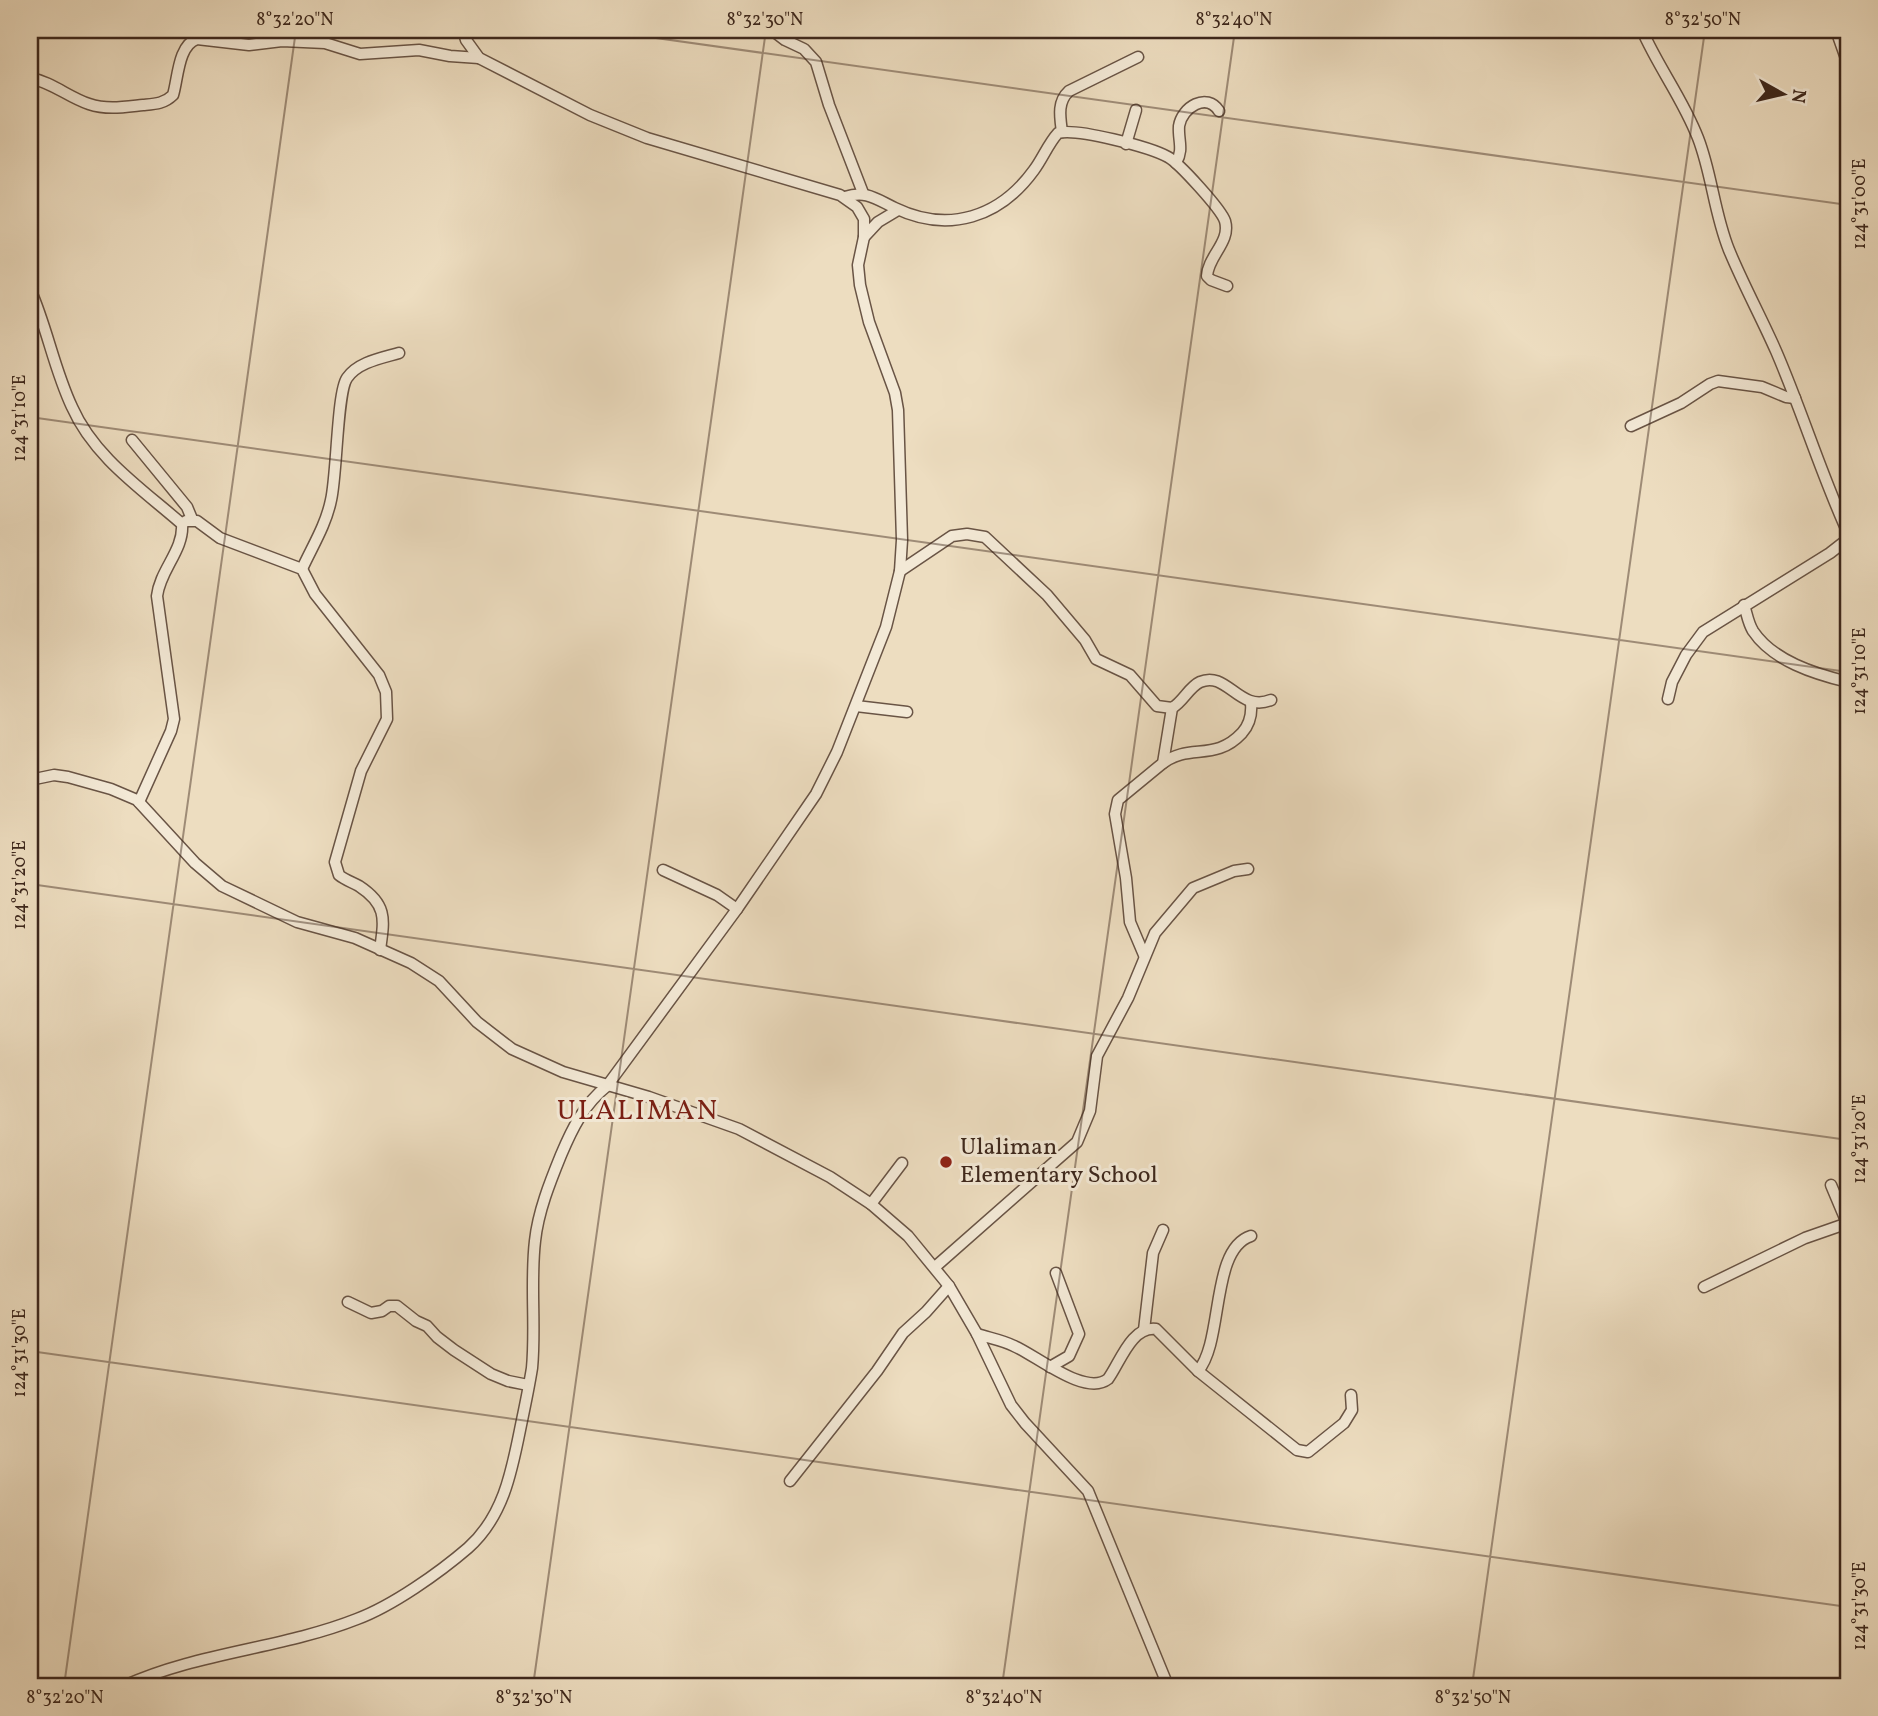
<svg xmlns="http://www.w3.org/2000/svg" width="1878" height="1716" font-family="Vollkorn,serif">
<rect width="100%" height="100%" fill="#edddc0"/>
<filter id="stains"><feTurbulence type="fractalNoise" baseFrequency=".00286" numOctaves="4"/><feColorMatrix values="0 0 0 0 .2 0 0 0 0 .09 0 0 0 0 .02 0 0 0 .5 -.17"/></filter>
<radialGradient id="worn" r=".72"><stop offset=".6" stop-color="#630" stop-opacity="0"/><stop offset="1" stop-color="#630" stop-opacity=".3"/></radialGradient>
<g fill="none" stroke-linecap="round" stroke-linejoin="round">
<g stroke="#695445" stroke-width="13">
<g id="minor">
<path d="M772,30L785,40L804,49L816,62L829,105L863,193"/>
<path d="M1642,30C1658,67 1683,99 1698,138C1712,174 1714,213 1729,250C1743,284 1761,317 1776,351C1802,411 1821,474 1848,533"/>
<path d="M1836,30L1848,64"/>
<path d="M30,78C52,82 68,97 89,104C107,110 124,107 143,105C154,104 164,104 173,95C178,79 178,45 197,39L249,45L282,41L325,43L360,54L419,50L450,56L479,58"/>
<path d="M1062,132C1060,117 1057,102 1069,91L1138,57"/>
<path d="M1126,144L1136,110"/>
<path d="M1176,163C1184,149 1178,141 1179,126C1182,107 1207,92 1219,111"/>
<path d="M845,197C866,190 876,199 895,208C949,234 1000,217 1034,170C1043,158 1048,144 1058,133C1077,128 1150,147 1168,157C1179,163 1221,209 1225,221C1231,242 1208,256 1207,276L1211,280L1227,286"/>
<path d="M864,237L878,222L898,210"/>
<path d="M30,289C47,327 54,369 72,407C94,457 142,489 182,524C184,550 160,570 157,596L174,719L171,731L139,802"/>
<path d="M1631,426L1681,403L1710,384L1718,381L1762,387L1786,397L1795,398"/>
<path d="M132,440L187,507L192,519"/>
<path d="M182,524L186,521H197L220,538L302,569L315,594L379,675L386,692L387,719L361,771L335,862L339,875C345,880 352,882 359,886C388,905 384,920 380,950"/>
<path d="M302,569C312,547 326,525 331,500C337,475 337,392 347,378C358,362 382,358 399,353"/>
<path d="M900,571L952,536L967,534L985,537L1047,595L1085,640L1096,659L1130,675L1157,706L1172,708C1183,702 1189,687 1200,682C1227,670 1239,713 1271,700"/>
<path d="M1744,605C1747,614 1748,623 1753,631C1773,661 1815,674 1848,682"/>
<path d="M1668,699L1672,682L1686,655L1703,632L1830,553L1848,539"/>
<path d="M856,706L907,712"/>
<path d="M1163,763C1190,743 1215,762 1242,733C1250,724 1252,714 1251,703"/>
<path d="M30,780L54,775L68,777L111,789L137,800L195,863L222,886L297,922L355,938L411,963L439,981L477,1022L512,1049L563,1072L649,1097L739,1129L830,1177L871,1204L908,1236L949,1286L977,1334L1011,1405L1025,1423L1088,1491L1168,1686"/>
<path d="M663,870L717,895L737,909"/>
<path d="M1144,955L1130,922L1126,878L1115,814L1118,800L1163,763L1172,708"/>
<path d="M1831,1185L1847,1223"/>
<path d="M871,1204L902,1163"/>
<path d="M935,1267L1077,1142L1090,1111L1097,1056L1128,998L1155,933L1193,888L1234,871L1248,869"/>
<path d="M1704,1287L1805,1238L1848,1223"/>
<path d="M348,1302L371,1313L382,1311L389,1306H397L416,1321L427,1326L437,1337L454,1350L491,1374L508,1381L528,1385"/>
<path d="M1144,1330L1153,1253L1163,1230"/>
<path d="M977,1334C989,1338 1002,1340 1014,1346C1036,1355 1085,1397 1108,1379C1120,1363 1131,1326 1156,1329L1198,1371L1297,1450L1308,1452L1344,1423L1352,1410L1351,1395"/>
<path d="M1050,1367L1069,1356L1079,1334L1056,1273"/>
<path d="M1198,1371C1224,1341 1210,1249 1251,1236"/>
<path d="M790,1481L877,1371L903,1333L926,1312L949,1286"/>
<path d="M124,1686C198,1652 281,1649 357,1619C392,1606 439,1573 468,1548C504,1516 512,1470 521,1425C525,1406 529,1387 532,1368C536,1326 530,1283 535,1241C538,1212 550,1182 561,1155C572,1129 584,1104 607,1086L737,909L816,794L837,752L886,627L900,571L902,540L898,410L895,393L869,322L860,285L858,265L864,237V219L857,207L840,195L647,138L590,115L479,58L466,40L463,30"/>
</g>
</g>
<use href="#minor" stroke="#f3e9d6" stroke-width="10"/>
</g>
<path fill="none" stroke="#3d271c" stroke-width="2" stroke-opacity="0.45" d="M599,30L1848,205M30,417L1848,672M30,884L1848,1140M30,1351L1848,1607M64,1686L296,30M533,1686L766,30M1002,1686L1235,30M1472,1686L1705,30"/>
<circle fill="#8f2418" stroke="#f3e9d6" stroke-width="2.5" cx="946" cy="1162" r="7"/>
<g text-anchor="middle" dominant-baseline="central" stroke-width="6" stroke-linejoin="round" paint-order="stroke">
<g font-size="24" fill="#3d271c" stroke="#f3e9d6" text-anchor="start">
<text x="960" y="1148">Ulaliman<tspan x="960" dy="28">Elementary School</tspan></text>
</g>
<g font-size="28" letter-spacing="2" fill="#7a1f14" stroke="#f3e9d6">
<text x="638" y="1111">ULALIMAN</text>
</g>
</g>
<rect width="1878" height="1716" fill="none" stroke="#edddc0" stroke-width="77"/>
<g transform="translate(1783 94) rotate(98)" stroke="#f3e9d6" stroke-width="5" paint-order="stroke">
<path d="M0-5L12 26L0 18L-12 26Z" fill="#3d271c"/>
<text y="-10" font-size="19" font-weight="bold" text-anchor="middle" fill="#3d271c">N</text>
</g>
<rect x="38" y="38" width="1802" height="1640" fill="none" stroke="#3d271c" stroke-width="2.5"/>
<g font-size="18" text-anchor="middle" fill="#3d271c">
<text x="295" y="25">8°32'20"N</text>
<text x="765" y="25">8°32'30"N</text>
<text x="1234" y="25">8°32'40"N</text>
<text x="1703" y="25">8°32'50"N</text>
<text transform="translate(1859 204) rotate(-90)" y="6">124°31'00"E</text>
<text transform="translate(19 418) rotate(-90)" y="6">124°31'10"E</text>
<text transform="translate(1859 671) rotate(-90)" y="6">124°31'10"E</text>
<text transform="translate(19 885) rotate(-90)" y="6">124°31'20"E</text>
<text transform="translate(1859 1139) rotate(-90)" y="6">124°31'20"E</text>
<text transform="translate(19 1353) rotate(-90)" y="6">124°31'30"E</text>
<text transform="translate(1859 1606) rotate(-90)" y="6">124°31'30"E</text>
<text x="65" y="1703">8°32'20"N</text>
<text x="534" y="1703">8°32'30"N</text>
<text x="1004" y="1703">8°32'40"N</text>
<text x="1473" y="1703">8°32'50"N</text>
</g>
<rect width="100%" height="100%" filter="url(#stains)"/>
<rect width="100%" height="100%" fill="url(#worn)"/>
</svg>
